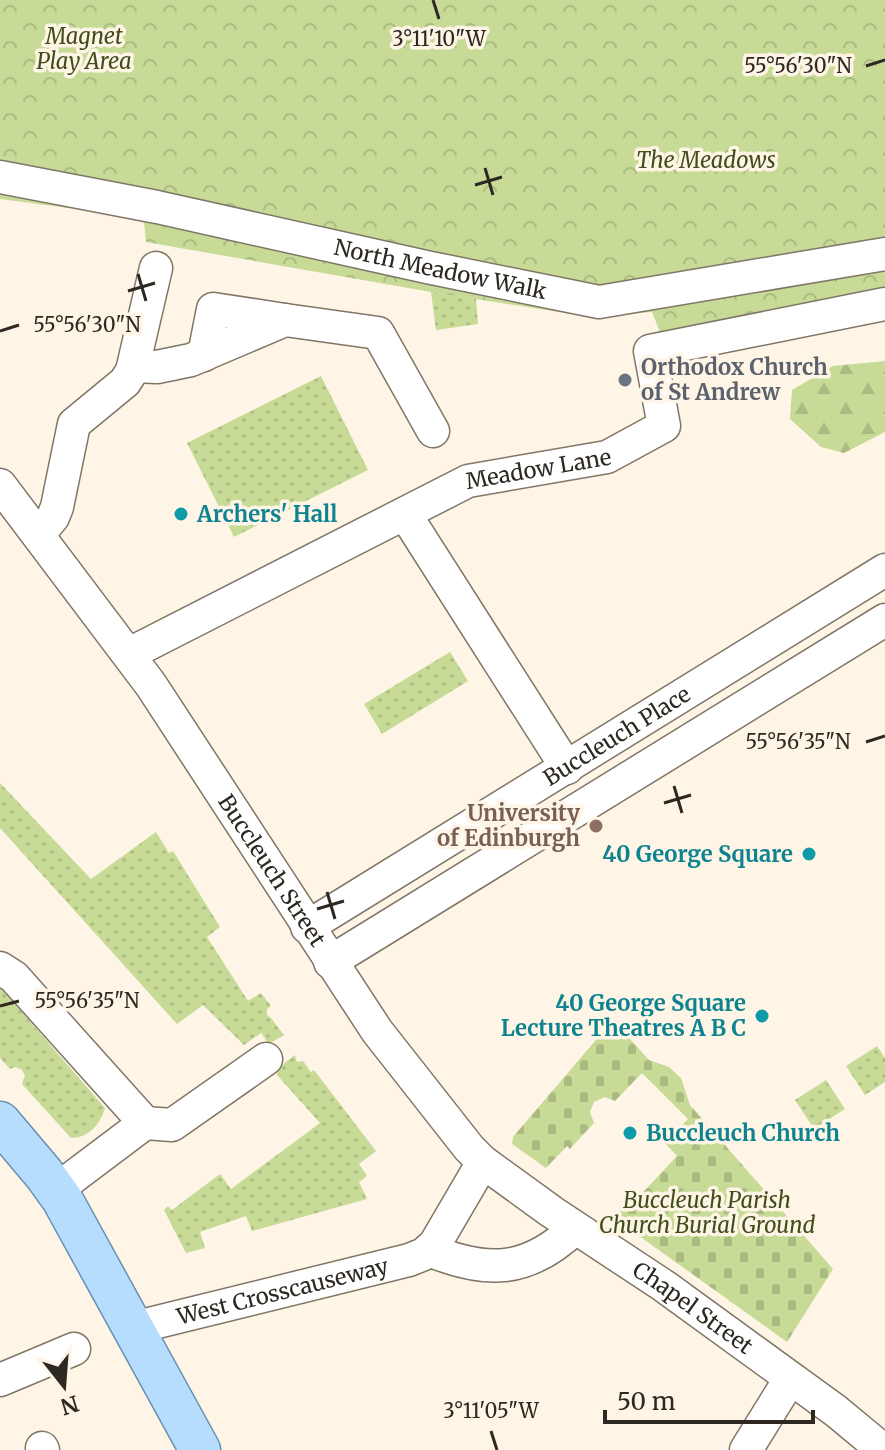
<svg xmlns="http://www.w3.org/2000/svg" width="885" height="1450" font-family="Merriweather,serif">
<defs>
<pattern id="forest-firs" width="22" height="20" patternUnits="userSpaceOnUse" patternTransform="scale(2)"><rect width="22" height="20" fill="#c7db97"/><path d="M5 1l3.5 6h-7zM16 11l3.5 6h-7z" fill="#abbc82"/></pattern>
<pattern id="cemetery-stones" width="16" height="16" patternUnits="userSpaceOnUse" patternTransform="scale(2)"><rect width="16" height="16" fill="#c7db97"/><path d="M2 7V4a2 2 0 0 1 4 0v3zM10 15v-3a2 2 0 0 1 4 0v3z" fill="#abbc82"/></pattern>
<pattern id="park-crowns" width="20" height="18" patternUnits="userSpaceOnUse" patternTransform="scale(2)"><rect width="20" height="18" fill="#c7db97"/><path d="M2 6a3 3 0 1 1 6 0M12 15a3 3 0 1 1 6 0" fill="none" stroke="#abbc82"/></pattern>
<pattern id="garden-dots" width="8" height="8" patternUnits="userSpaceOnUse" patternTransform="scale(2)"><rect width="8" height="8" fill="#c7db97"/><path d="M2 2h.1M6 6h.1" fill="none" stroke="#abbc82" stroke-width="1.8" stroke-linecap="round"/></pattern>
</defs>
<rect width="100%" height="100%" fill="#fef5e7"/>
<path fill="url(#forest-firs)" d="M885,361V432L844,453L821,447L790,419L792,390L833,366Z"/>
<path fill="url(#cemetery-stones)" d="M613,1020L649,1060L669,1067L681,1078L690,1105L833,1269L787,1342L614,1218L626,1202L631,1205L677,1156L665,1143L688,1119L642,1073L615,1101L605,1097L594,1102L590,1112L594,1123L570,1149L567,1146L546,1168L512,1144L513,1137Z"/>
<path fill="url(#park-crowns)" d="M0,0H885V289L660,332L652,312L590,317L431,292L146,242L144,223L129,216L0,199Z"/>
<g fill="url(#garden-dots)">
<path d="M431,292L476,299L478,324L436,330Z"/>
<path d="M321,376L368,470L234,537L187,443Z"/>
<path d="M450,652L468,681L382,734L364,704Z"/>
<path d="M0,783L91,879L156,832L169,853L173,851L220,927L207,937L248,1001L261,993L271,1006L267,1009V1015L271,1018L284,1035L269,1044L261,1033L244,1045L203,1005L177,1024L0,828Z"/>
<path d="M0,987L105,1108C100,1125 88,1138 71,1138L22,1084L25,1076L22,1070L15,1067L10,1069L0,1058Z"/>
<path d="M877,1046L885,1058V1082L865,1095L846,1066Z"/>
<path d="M295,1055L297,1062L303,1061L311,1072L314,1070L376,1151L359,1164L367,1176L359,1182L367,1199L252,1231L246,1216L200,1232L205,1248L186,1253L164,1210L168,1206L172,1210L220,1174L231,1189L320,1123L277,1075L278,1068Z"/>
<path d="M826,1080L845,1109L814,1129L795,1100Z"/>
</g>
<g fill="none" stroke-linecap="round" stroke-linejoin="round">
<g stroke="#807667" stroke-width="35">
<g id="minor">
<path id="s1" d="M0,177L157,207L431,268L599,302L885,254"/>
<path d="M204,355L213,309L285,320"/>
<path d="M134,366L157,367L191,360L285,320L378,333L433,431"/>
<path id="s2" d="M0,485L151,685L377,1031L469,1148L483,1162L552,1212L664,1286L836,1411L883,1450"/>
<path d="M405,514L567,768"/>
<path d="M39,534L53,517L57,507L74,424L125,382L132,371L156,268"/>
<path id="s3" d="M129,654L468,481L607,457L664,426L650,351L885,304"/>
<path id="s4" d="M307,927L885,570"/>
<path d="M330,962L885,620"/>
<path d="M0,968L14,977L145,1123L56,1190"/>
<path d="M145,1123L172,1125L266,1059"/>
<path d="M429,1250C487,1274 528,1273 575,1228"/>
<path id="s5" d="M133,1328L409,1260L424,1254L435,1244L483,1162"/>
<path d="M0,1380L74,1349"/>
<path d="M42,1448L43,1450"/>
<path d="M746,1450L790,1379"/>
</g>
</g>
<g stroke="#6690b1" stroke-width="43">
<path id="major" d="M0,1122L44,1174L62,1199L200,1450"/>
</g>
<use href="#minor" stroke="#fff" stroke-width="32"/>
<use href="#major" stroke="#b6ddfe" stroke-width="40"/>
</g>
<path fill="none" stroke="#2d2922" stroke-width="3" d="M433,0L439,19M866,66L885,60M485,168L493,195M475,185L502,177M138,274L146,301M128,291L155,283M0,331L19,325M866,742L885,736M674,786L682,813M664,803L691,795M327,892L335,919M317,909L344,901M0,1006L19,1001M491,1431L497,1450"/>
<circle fill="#6b7280" stroke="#fef5e7" stroke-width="3" cx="625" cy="380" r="8"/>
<g fill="#0f9aa8" stroke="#fef5e7" stroke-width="3">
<circle cx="181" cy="514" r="8"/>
<circle cx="809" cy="854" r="8"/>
<circle cx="762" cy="1016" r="8"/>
<circle cx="630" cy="1133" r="8"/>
</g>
<circle fill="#8d6e63" stroke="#fef5e7" stroke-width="3" cx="596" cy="826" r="8"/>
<g text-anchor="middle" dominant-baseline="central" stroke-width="7" stroke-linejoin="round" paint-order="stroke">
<g font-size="22" font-style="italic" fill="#414e1a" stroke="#fef5e7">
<text x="84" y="36">Magnet<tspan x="84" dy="25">Play Area</tspan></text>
<text x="706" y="160">The Meadows</text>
<text x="707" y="1200">Buccleuch Parish<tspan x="707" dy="25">Church Burial Ground</tspan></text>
</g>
<g font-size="22" fill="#2d2922" stroke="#fef5e7">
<text stroke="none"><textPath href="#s1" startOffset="450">North Meadow Walk</textPath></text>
<text stroke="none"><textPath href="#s3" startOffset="452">Meadow Lane</textPath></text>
<text stroke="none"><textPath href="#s4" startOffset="364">Buccleuch Place</textPath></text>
<text stroke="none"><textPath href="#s2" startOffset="472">Buccleuch Street</textPath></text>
<text stroke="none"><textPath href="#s5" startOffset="154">West Crosscauseway</textPath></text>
<text stroke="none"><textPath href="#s2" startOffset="1088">Chapel Street</textPath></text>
</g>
<g font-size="22" font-weight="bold" fill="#5b616d" stroke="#fef5e7" text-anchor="start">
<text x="641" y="367">Orthodox Church<tspan x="641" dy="25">of St Andrew</tspan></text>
</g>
<g font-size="22" font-weight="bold" fill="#0d838f" stroke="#fef5e7" text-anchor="start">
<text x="197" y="514">Archers' Hall</text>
<text x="793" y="854" text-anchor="end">40 George Square</text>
<text x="746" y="1003" text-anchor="end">40 George Square<tspan x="746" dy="25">Lecture Theatres A B C</tspan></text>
<text x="646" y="1133">Buccleuch Church</text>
</g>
<g font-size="22" font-weight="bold" fill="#785e54" stroke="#fef5e7" text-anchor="end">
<text x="580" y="813">University<tspan x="580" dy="25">of Edinburgh</tspan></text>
</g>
</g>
<g font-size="20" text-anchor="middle" fill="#2d2922" stroke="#fef5e7" stroke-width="7" stroke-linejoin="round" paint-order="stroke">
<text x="439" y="46">3°11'10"W</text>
<text x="798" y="73">55°56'30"N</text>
<text x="87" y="332">55°56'30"N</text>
<text x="798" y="749">55°56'35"N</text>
<text x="87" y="1008">55°56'35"N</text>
<text x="491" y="1418">3°11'05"W</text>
</g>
<g transform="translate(64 1386) rotate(163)" stroke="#fef5e7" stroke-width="6" paint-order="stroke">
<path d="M0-6L14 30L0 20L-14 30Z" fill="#2d2922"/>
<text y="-12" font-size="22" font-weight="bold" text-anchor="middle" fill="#2d2922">N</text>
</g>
<path d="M605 1410v12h208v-12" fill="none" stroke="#2d2922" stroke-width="4"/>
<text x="617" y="1410" font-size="24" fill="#2d2922" stroke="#fef5e7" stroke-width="6" paint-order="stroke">50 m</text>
</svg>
